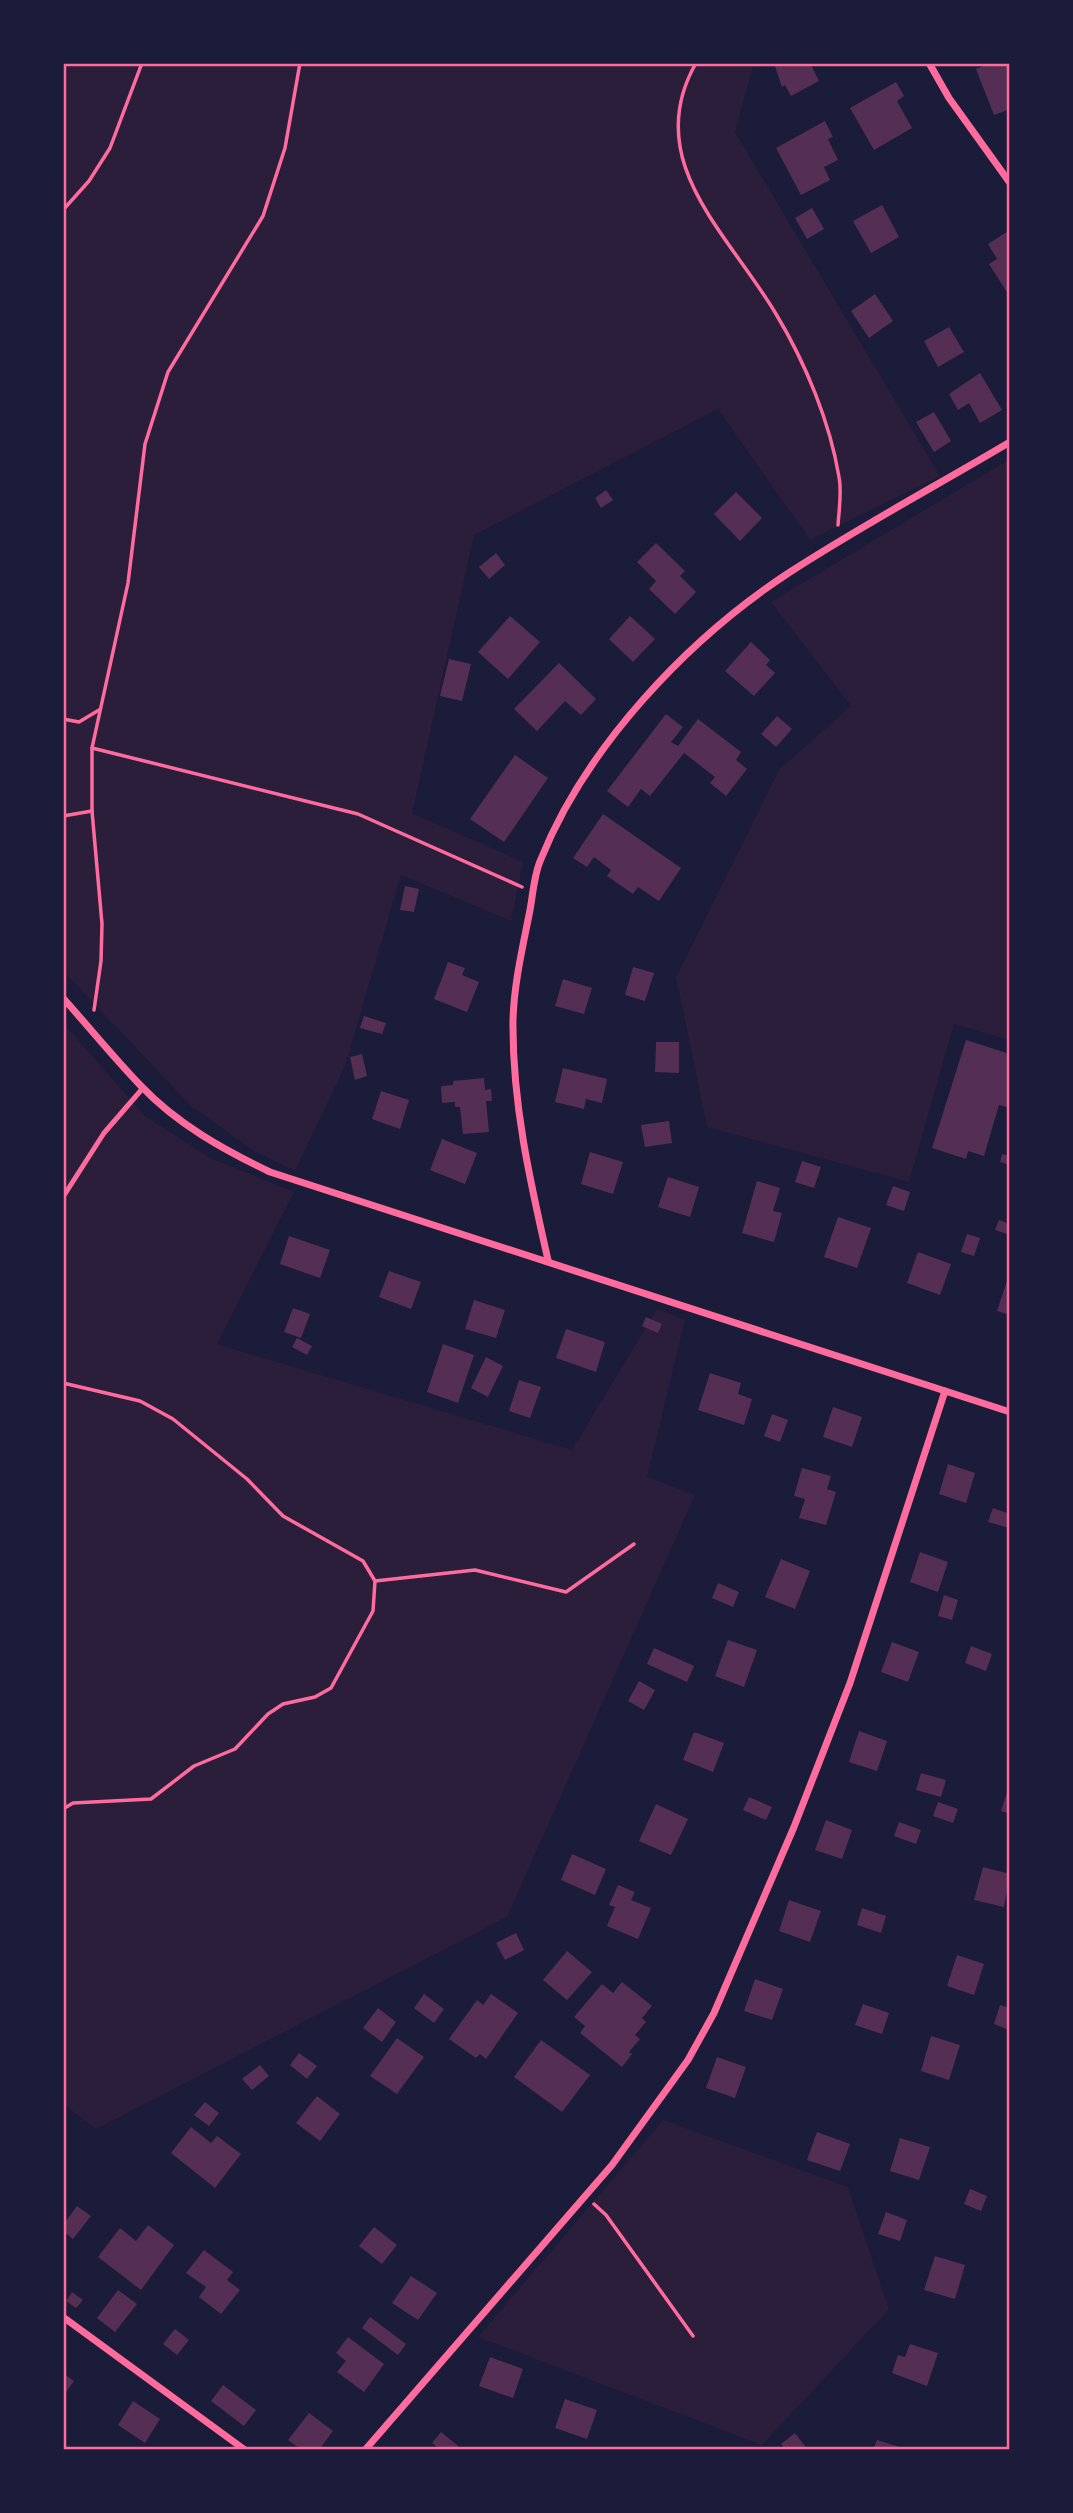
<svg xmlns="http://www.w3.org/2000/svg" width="1073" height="2513" font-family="'Alegreya Sans',sans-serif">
<rect width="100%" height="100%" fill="#1b1b3a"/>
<g fill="#2a1e3b">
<path d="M63,63H754L735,132L940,476L810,540L718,409L474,535L412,813L523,862L511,921L401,875L345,1066L295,1171L254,1151L192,1107L63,971Z"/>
<path d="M1010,459V1040L954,1024L909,1182L707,1127L676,977L779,770L851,706L771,602Z"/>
<path d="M63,1023L145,1116L210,1158L294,1192L217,1344L572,1450L657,1309L685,1320L647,1477L695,1495L507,1917L96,2129L63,2104Z"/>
<path d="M663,2120L848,2187L889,2309L762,2445L478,2337Z"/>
</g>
<g fill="#542f53">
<path d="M774,63H810L819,81L791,96L785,85L782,87Z"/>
<path d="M991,63H1008L1010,67V109L994,115L976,69Z"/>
<path d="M896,82L904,96L897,101L912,128L874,150L850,108Z"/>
<path d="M825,121L833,137L828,139L838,160L824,167L830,180L801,195L776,148Z"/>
<path d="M882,205L899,237L871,253L853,221Z"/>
<path d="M812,208L824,229L807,239L795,218Z"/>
<path d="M1010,230V297L989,264L997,259L988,244Z"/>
<path d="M875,294L893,321L869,338L851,311Z"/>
<path d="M949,327L964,352L938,367L924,341Z"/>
<path d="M980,373L1002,410L980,423L969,403L958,410L949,394Z"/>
<path d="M934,412L951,441L934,452L916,422Z"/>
<path d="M606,490L613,500L601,508L595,498Z"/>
<path d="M736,492L762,518L740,541L714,514Z"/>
<path d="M656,543L685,571L680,576L696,592L675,614L649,589L656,581L637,562Z"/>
<path d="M496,553L505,565L489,579L479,567Z"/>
<path d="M510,616L540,642L508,679L478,652Z"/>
<path d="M630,616L655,639L633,662L609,639Z"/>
<path d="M751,642L770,660L766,665L775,673L754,696L725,671Z"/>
<path d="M449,659L471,664L462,701L440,696Z"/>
<path d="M559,663L596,699L581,715L565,701L537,731L514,709Z"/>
<path d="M666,714L683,727L671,742L678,746L698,719L741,752L736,760L747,769L726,796L710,783L715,777L684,753L650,796L641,789L628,807L607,791Z"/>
<path d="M777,716L792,729L776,747L761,734Z"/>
<path d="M515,755L548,778L504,842L470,819Z"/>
<path d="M603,814L681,868L659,901L638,887L633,894L607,876L611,870L594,857L587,867L573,858Z"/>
<path d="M405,886L419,889L414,912L400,910Z"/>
<path d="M448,962L465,968L462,975L479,982L467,1012L434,999Z"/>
<path d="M633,967L654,973L645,1001L625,995Z"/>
<path d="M563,979L592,988L584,1014L555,1006Z"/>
<path d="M364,1016L386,1023L382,1034L360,1028Z"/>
<path d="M966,1040L1010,1054V1108L999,1105L984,1156L968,1151L966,1159L932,1148Z"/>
<path d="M656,1042H679V1073L655,1072Z"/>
<path d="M362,1054L367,1076L355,1080L350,1057Z"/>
<path d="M563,1068L607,1079L602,1103L586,1099L584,1109L555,1102Z"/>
<path d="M484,1078L485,1090L491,1089L492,1101H486L489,1132L463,1134L460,1107H455V1102L442,1103L441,1086L453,1085V1081Z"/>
<path d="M381,1091L409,1100L400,1129L372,1119Z"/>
<path d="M669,1121L672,1143L645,1147L641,1125Z"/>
<path d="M442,1139L477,1153L465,1184L430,1170Z"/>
<path d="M590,1152L623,1162L613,1194L581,1184Z"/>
<path d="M1002,1154L1010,1156V1165L1000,1162Z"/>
<path d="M802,1161L821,1167L814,1188L795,1182Z"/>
<path d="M668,1177L699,1187L690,1217L658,1207Z"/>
<path d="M757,1181L780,1188L773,1211L782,1213L774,1242L742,1233Z"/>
<path d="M893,1186L910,1192L904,1211L886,1205Z"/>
<path d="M838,1217L871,1228L857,1268L824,1257Z"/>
<path d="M999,1220L1010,1224V1235L995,1230Z"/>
<path d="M967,1234L980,1238L974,1256L961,1252Z"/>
<path d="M289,1236L330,1250L320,1278L280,1264Z"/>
<path d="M918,1252L951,1264L940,1295L907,1283Z"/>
<path d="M389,1271L421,1282L411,1309L379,1297Z"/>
<path d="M1007,1281L1010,1282V1315L997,1311Z"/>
<path d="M474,1300L505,1310L496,1338L465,1329Z"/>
<path d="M293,1308L310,1314L301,1338L284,1332Z"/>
<path d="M646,1317L662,1324L658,1333L642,1326Z"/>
<path d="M566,1329L605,1342L596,1372L556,1358Z"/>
<path d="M297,1338L312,1346L307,1355L292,1347Z"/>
<path d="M443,1344L474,1355L458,1403L427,1392Z"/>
<path d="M486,1357L503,1366L488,1397L471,1388Z"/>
<path d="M710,1373L741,1383L738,1394L752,1399L744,1425L698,1410Z"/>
<path d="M519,1380L541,1387L530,1418L509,1411Z"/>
<path d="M833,1407L862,1417L852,1447L823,1437Z"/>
<path d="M772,1414L788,1420L780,1442L764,1436Z"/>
<path d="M948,1464L975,1473L966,1503L939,1494Z"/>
<path d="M802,1468L831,1476L827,1489L836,1492L826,1525L799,1518L805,1499L794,1496Z"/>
<path d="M993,1508L1010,1514L1009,1528L988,1522Z"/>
<path d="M920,1552L948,1562L938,1592L910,1582Z"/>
<path d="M781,1559L810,1571L795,1609L765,1597Z"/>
<path d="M718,1583L739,1592L733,1607L712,1598Z"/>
<path d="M944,1595L958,1600L952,1620L938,1616Z"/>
<path d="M728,1640L757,1650L744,1687L715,1676Z"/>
<path d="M892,1642L919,1652L908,1682L881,1672Z"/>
<path d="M971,1646L992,1654L986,1671L965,1663Z"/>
<path d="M654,1648L694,1666L687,1682L647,1664Z"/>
<path d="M639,1681L655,1690L644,1710L628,1701Z"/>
<path d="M859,1731L887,1741L877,1771L849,1762Z"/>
<path d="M694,1732L724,1743L713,1772L683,1760Z"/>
<path d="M921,1773L946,1780L941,1797L916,1790Z"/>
<path d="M1010,1783V1814L1001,1811Z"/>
<path d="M749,1797L772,1807L766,1820L743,1810Z"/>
<path d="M938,1802L958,1809L953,1823L933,1816Z"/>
<path d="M656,1804L688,1819L671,1855L639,1841Z"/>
<path d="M826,1820L852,1830L842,1859L815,1850Z"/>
<path d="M899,1822L921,1830L916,1844L894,1836Z"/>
<path d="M572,1854L606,1869L595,1895L561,1880Z"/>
<path d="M983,1867L1010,1874L1004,1907L974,1900Z"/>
<path d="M618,1885L635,1892L631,1900L651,1908L638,1939L607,1926L615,1907L609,1905Z"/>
<path d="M789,1900L821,1911L810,1942L779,1931Z"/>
<path d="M862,1908L886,1916L881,1933L857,1925Z"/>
<path d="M516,1933L524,1950L505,1960L496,1943Z"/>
<path d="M567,1951L592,1972L567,2000L543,1980Z"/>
<path d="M957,1955L984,1964L974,1995L947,1986Z"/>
<path d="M755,1979L783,1989L772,2020L744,2011Z"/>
<path d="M622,1982L652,2006L642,2018L646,2022L635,2035L640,2039L629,2052L632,2054L622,2067L580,2033L585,2026L574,2017L602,1984L613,1993Z"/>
<path d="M424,1994L444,2009L434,2023L414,2008Z"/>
<path d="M491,1994L518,2013L486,2059L480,2054L476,2058L449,2039L477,2000L483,2005Z"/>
<path d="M863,2004L889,2013L882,2034L855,2025Z"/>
<path d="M1000,2005L1010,2008L1009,2030L994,2024Z"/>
<path d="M378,2008L396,2022L382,2042L363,2028Z"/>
<path d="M931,2036L960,2045L949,2080L921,2071Z"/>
<path d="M397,2038L424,2057L397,2094L370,2076Z"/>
<path d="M541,2040L590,2075L562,2112L514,2077Z"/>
<path d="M299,2053L317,2066L307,2079L290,2065Z"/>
<path d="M717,2057L746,2067L735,2098L706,2088Z"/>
<path d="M260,2065L269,2076L252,2090L242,2079Z"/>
<path d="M317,2096L340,2114L320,2141L296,2123Z"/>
<path d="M205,2102L219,2113L209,2126L194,2115Z"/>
<path d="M191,2127L211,2143L217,2136L241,2154L215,2188L171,2153Z"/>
<path d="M817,2132L850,2144L840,2171L807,2160Z"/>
<path d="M900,2138L930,2147L919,2180L890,2171Z"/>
<path d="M970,2189L987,2196L981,2211L964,2204Z"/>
<path d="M77,2206L91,2216L73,2239L63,2231V2225Z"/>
<path d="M886,2212L907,2220L900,2241L878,2234Z"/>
<path d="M148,2225L174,2245L141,2290L98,2257L120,2228L136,2241Z"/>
<path d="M374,2227L397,2245L382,2264L359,2246Z"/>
<path d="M204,2250L233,2272L227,2280L240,2290L221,2314L199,2297L206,2287L186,2273Z"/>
<path d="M935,2256L965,2265L955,2299L924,2290Z"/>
<path d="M411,2276L437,2293L418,2320L392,2303Z"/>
<path d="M118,2290L137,2304L115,2332L97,2318Z"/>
<path d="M72,2292L83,2300L76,2308L66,2301Z"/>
<path d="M370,2317L406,2344L398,2355L362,2328Z"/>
<path d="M175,2329L189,2340L177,2355L163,2344Z"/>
<path d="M348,2337L384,2364L364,2392L337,2372L346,2361L336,2353Z"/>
<path d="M910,2344L938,2353L927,2386L892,2373L898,2355L905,2357Z"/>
<path d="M490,2357L523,2369L513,2398L479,2386Z"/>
<path d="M63,2373L74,2381L63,2396Z"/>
<path d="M223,2385L256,2410L244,2426L211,2401Z"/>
<path d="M565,2399L597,2410L587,2439L555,2428Z"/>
<path d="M133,2401L160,2419L145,2443L118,2425Z"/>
<path d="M309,2413L333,2431L319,2450H302L288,2440Z"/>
<path d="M441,2432L463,2450H441L432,2443Z"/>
<path d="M795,2433L808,2450H786L781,2444Z"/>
<path d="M877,2440L906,2449V2450H873Z"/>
</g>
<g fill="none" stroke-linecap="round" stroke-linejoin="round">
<g stroke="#ff6b9d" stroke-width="3.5">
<path d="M696,63C640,161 729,234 776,314C805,362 830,422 839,477C842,492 839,510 838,525"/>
<path d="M63,210L89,181L110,148L142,63"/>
<path d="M63,719L79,722L99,710"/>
<path d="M92,748L358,814L522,887"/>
<path d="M63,816L92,811"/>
<path d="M94,1010L101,961L102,924L92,811V748L128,583L145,444L168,372L263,216L285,148L300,63"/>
<path d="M63,1383L140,1401L173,1419L247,1479L283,1516L363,1561L375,1581L373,1611L331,1688L315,1697L283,1704L268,1714L235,1749L194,1766L151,1799L73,1803L63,1809"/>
<path d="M375,1581L475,1570L566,1592L634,1544"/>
<path d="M594,2204L606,2215L693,2336"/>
</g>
<path stroke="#ff6b9d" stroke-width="5" d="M63,1197L104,1133L143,1088"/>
<g stroke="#ff6b9d" stroke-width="7">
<path d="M929,63L949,98L1010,183"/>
<path d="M63,998C89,1027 114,1058 141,1086C177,1124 224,1150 270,1172L1010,1412"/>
<path d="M548,1260C530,1181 512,1102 513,1020C514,983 523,946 530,910C533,894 534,874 541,859C586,747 687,640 787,574C859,527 936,486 1010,442"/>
<path d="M63,2317L245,2450"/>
<path d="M365,2450L612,2165L688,2060L714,2013L794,1827L850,1683L945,1391"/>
</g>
</g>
<rect width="1073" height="2513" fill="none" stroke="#1b1b3a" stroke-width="130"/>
<rect x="65" y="65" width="943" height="2383" fill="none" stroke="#ff6b9d" stroke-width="2.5"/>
</svg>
